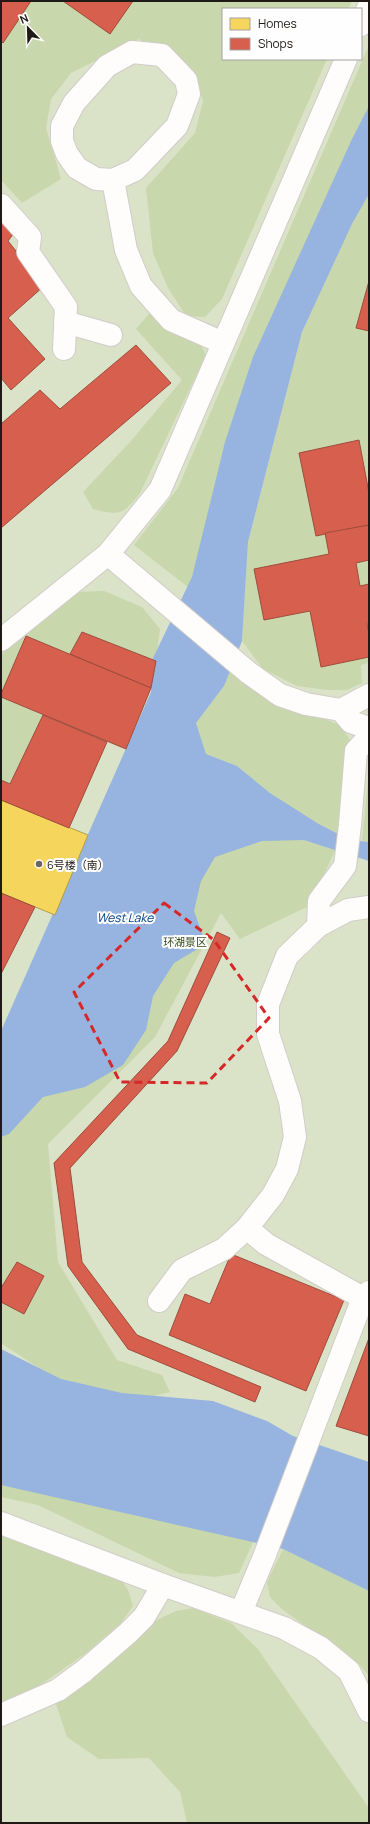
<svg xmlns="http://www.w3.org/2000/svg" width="370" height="1824" font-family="Manrope,'Noto Sans SC',sans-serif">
<rect width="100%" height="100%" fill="#f7efeb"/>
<path fill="#dae3c8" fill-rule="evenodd" d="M1,1H369V1823H1ZM223,9H361V59H223Z"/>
<g fill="#c8d7ac">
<path d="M1,1H352L348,9H223V59H327L222,299L205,317L186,316L168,288L153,253L146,188L195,133L203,101L193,73L139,39L71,73L51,99L46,128L61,179L22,203L1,180Z"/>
<path d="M369,45V133L193,591L134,545L178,488Z"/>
<path d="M369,194V663L361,665L362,683L347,690H327L297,686L263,669L242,641L248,542L302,332L352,224Z"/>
<path d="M150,313L199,342L206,355L140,493C123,515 120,516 93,509L83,492L131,441L182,380L136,329Z"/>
<path d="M104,591L142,607L160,629L156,661L82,632L70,654L26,636L1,694V654L74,592Z"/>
<path d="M230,670L276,701L340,725L350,740L342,836L309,906L240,939L221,913L155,1037L48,1144L58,1262L117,1360L162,1375L170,1392L137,1400L60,1382L1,1343V1110L203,853L270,826L341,835L309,819L270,793L237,766L206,754L196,723L224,686Z"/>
<path d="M1,697L43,715L10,784L1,780Z"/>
<path d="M369,770V842L362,841Z"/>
<path d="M1,1483L255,1538L239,1573L214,1577L179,1573L38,1505L1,1497Z"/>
<path d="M1,1531L120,1578L128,1590L133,1606L121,1623L86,1653L39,1686L1,1702Z"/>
<path d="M283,1549L369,1591V1676L359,1664L283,1610L270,1597L267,1582Z"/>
<path d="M193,1608L231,1623L257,1648L369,1808V1823H187L180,1792L149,1758L99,1759L67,1737L56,1704L157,1620L176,1611Z"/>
</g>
<g fill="#96b4df">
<path d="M369,106V194L352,224L302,332L248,542L242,641L224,686L196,723L206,754L237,766L270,793L317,823L350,840L369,842V861L304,840L262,841L215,857L201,881L194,911L206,944L174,963L153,996L146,1030L123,1065L85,1087L43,1097L9,1134L1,1137V1031L151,692L153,658L192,577L225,442L253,357L352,139Z"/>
<path d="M1,1349L61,1379L122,1393L213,1401L267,1421L293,1436L369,1462V1591L283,1549L1,1485Z"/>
</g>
<path fill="#f6d55c" stroke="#b69d47" d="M1,800L88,835L55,915L1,893Z"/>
<g fill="#d6604d" stroke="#9f4b3d">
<path d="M1,1H31L3,43L1,41Z"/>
<path d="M63,1H133L110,34Z"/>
<path d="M1,220L14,233L8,241L44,286L8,318L45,359L11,390L1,378Z"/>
<path d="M369,281V331L356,328Z"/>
<path d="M136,345L171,383L1,528V424L40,390L60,409Z"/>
<path d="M359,440L369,493V525L316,536L299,453Z"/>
<path d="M369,525V560L356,563L360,586L369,584V622L367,623L369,635V657L321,667L310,611L264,620L254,569L329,554L325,533Z"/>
<path d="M82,632L156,661L151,688L70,654Z"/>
<path d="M26,636L151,688L126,749L1,697V694Z"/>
<path d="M43,715L107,742L69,828L1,800V780L10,784Z"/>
<path d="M1,893L35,907L1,974Z"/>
<path d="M217,932L230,938L177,1051L70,1168L82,1262L137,1335L261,1387L255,1402L128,1349L68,1266L54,1163L168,1041Z"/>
<path d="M231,1254L344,1300L306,1391L169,1335L185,1294L210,1304Z"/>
<path d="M17,1262L44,1276L24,1314L1,1302V1288Z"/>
<path d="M369,1338V1436L336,1426Z"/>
</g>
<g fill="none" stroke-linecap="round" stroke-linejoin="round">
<g stroke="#d3ccc8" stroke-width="24">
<g id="minor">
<path d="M361,25L369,6"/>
<path d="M132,52L162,55L186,80L189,94L177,126L135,170L113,180L96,179L77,168L67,154L62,141V126L74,103L107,66Z"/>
<path d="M113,180L126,250L141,286L171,320L223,343"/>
<path d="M1,205L30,237L28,252L66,307L64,349"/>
<path d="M65,322L111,335"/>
<path d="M108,554L249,673L280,695L306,704L341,710L369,695"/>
<path d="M1,640L108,554L160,490L346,59"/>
<path d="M341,710L351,722L369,728"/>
<path d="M318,926L319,901L345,866L350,825L356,751L369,737"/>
<path d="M247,1228L266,1244L363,1298"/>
<path d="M159,1301L182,1270L224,1249L247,1228L273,1195L287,1169L295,1137L290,1101L268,1034V1004L287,956L318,926L348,910L369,907"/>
<path d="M1,1523L163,1585L284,1628L321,1648L349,1671L369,1711"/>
<path d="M241,1612L264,1557L363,1298L369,1292"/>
<path d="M1,1715L58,1690L84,1671L128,1633L144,1617L163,1585"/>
</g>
</g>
<use href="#minor" stroke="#fefdfc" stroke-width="22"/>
</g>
<path fill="none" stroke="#d62828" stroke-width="3" stroke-dasharray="8 5" stroke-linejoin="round" d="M164,903L214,940L269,1018L207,1083L120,1082L74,992Z"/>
<circle fill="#6b6561" stroke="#fefefe" stroke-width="1.5" cx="39" cy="864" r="4"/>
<g text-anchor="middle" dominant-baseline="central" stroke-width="4" stroke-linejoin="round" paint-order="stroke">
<g font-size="11" fill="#201a17" stroke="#fefefe" text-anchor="start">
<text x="47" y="864">6号楼（南）</text>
</g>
<g font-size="11" fill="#354b16" stroke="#fefefe">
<text x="185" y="941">环湖景区</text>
</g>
<g font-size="12" font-style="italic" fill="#00428b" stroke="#fefefe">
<text x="125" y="917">West Lake</text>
</g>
</g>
<rect width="370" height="1824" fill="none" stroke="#201a17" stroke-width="4"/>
<rect x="222" y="8" width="140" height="52" fill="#fefefe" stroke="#a5a3a2"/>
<rect x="230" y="18" width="20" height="12" fill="#f6d55c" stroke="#a5a3a2"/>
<text x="258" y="28" font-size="12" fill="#201a17">Homes</text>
<rect x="230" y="38" width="20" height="12" fill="#d6604d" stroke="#a5a3a2"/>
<text x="258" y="48" font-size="12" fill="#201a17">Shops</text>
<g transform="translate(28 28) rotate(337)" stroke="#fefefe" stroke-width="3" paint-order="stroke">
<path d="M0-3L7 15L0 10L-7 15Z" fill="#201a17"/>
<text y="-6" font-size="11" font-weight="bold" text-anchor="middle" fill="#201a17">N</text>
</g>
</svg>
